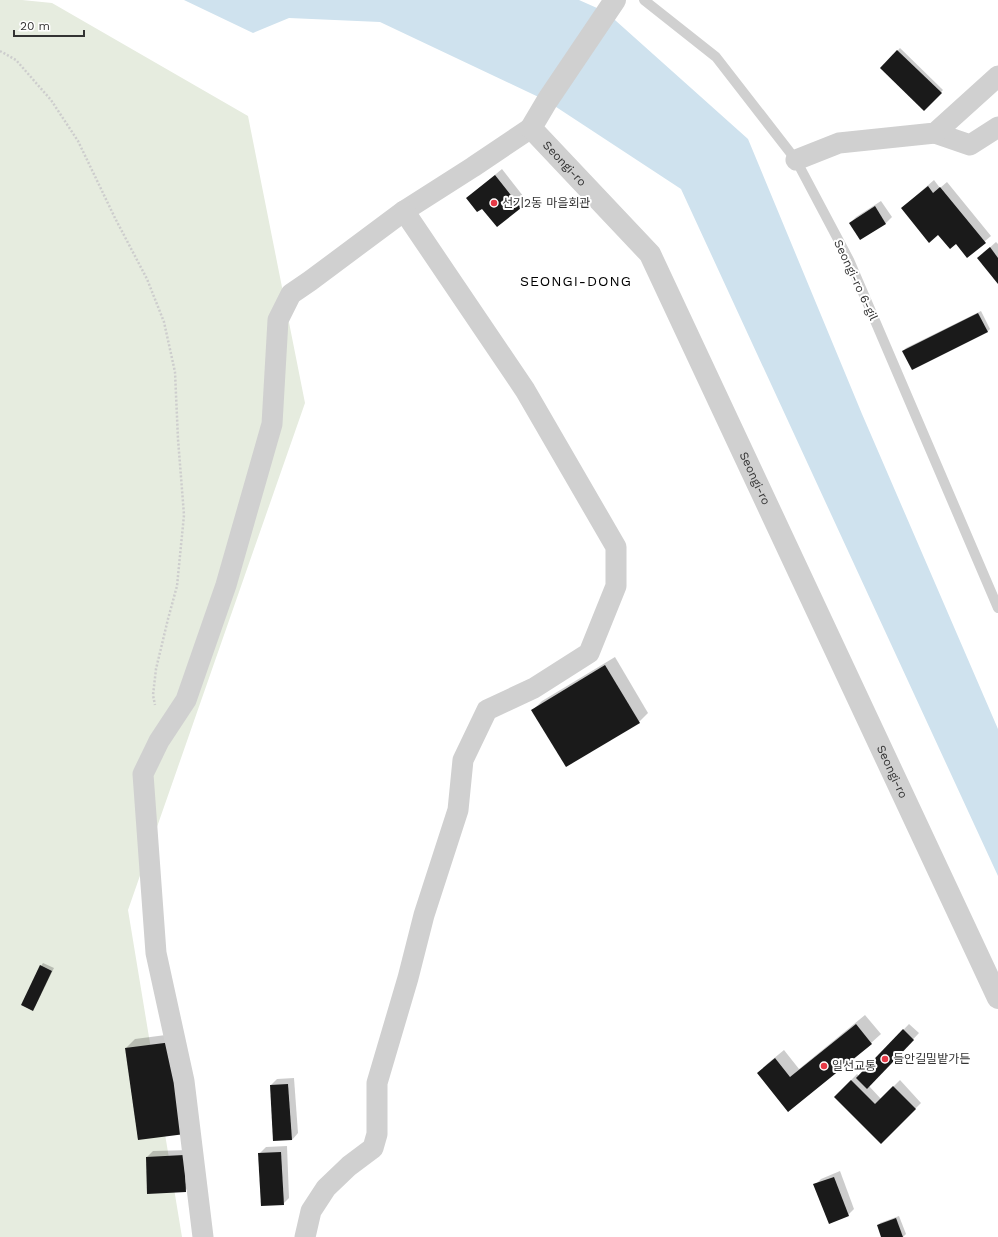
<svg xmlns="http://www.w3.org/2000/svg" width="998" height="1237" font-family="'Work Sans','Noto Sans KR',sans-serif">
<rect width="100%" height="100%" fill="#fff"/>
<path fill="#e6ecdf" d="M0,0H22L52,3L248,116L305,403L128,910L182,1237H0Z"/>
<path fill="#cfe2ee" d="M184,0H579L606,12L748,139L862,414L998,729V876L681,189L547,101L380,22L289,18L253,33Z"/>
<g fill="#0003">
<path d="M900,48L943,90L924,110L881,68Z"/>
<path d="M502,169L527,201L497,226L482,207L467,198Z"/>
<path d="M934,180L940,188L947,182L991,236L967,256L956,242L939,234L902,208Z"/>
<path d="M881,201L892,217L886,223L860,239L850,223L856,217Z"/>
<path d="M996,242L998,244V283L978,258Z"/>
<path d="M981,311L990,329L987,332L903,351L906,348Z"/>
<path d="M615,657L648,713L639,722L567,766L533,710L542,701Z"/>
<path d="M43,963L54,968L35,1007L33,1009L41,966Z"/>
<path d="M865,1015L881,1034L871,1043L788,1110L758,1073L767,1064L784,1050L799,1069Z"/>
<path d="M909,1024L919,1033L869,1086L881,1099L900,1080L921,1103L881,1143L835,1097L857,1074L859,1076Z"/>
<path d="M181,1033L138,1138L126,1048L135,1039Z"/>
<path d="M294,1078L298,1133L292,1140L271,1085L277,1079Z"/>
<path d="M287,1146L289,1198L283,1204L259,1154L266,1147Z"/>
<path d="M190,1150L191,1185L185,1191L147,1157L153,1151Z"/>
<path d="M840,1171L854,1209L848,1215L815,1185L821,1179Z"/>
<path d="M899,1216L906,1234L903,1237H882L878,1226L880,1223Z"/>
</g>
<g fill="#1a1a1a">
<path d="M897,50L942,93L924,111L880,68Z"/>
<path d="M495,175L521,208L497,227L482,209L477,212L466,198Z"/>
<path d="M928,186L933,193L940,187L986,243L967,258L956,244L950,249L938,235L929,243L901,208Z"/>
<path d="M875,206L886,224L860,240L849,223Z"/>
<path d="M990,247L998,258V284L977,258Z"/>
<path d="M978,313L988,332L912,370L902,351Z"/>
<path d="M605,665L640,723L566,767L531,710Z"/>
<path d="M40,965L52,971L33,1011L21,1005Z"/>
<path d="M856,1024L872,1044L788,1112L757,1073L775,1058L790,1077Z"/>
<path d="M903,1029L914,1040L867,1089L856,1078Z"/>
<path d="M172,1042L185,1134L138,1140L125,1048Z"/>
<path d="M851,1080L875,1104L893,1086L916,1109L881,1144L834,1097Z"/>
<path d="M288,1084L292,1140L273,1141L270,1085Z"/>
<path d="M281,1152L284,1205L261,1206L258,1153Z"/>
<path d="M184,1155L186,1192L147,1194L146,1157Z"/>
<path d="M834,1177L849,1216L829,1224L813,1184Z"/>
<path d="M896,1218L903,1237H881L877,1225Z"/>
</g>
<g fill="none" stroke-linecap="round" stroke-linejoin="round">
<path stroke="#cdcdcd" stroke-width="2.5" stroke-dasharray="2 2" stroke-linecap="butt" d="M0,51L16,60L51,100L78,141L115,218L147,279L164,322L175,372L178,439L184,515L177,586L168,619L156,669L153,695L155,705"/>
<path stroke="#d0d0d0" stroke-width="10" d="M644,0L716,57L796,160L849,260L998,608"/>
<g stroke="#d0d0d0" stroke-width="21">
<path d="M935,133L970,145L998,127"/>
<path d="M796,160L839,143L935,133L998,76"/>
<path d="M203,1237L184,1081L156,953L143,774L159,741L186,700L226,585L272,424L278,320L291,294L310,281L404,211L473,167L531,128"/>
<path d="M305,1237L311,1211L326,1188L349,1166L373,1148L377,1134V1083L408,978L424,915L458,810L463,760L487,710L534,688L589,653L616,586V547L525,390L404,211"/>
</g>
<path stroke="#d0d0d0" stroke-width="22" id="s1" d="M615,0L547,101L531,128L650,254L998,998"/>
</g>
<g fill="#e63946" stroke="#fff" stroke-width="1.5">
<circle cx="494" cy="203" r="4"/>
<circle cx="885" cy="1059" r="4"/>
<circle cx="824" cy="1066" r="4"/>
</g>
<g text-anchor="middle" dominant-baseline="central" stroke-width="4" stroke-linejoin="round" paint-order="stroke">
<g font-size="12" fill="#333" stroke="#fff">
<text stroke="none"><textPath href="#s1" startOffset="202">Seongi-ro</textPath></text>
<text transform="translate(856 280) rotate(65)">Seongi-ro 6-gil</text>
<text stroke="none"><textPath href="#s1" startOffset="574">Seongi-ro</textPath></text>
<text stroke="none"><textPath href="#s1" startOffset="898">Seongi-ro</textPath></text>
</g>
<g font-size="12" fill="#333" stroke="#fff" text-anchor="start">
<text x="502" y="203">선기2동 마을회관</text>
<text x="893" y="1059">들안길밀밭가든</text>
<text x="832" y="1066">일선교통</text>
</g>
<g font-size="14" letter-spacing="1" fill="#000" stroke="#fff">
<text x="576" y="281">SEONGI-DONG</text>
</g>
</g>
<path d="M14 30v6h70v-6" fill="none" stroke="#333333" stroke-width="2"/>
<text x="20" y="30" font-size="12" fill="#333333" stroke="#ffffff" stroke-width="3" paint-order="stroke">20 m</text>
</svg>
